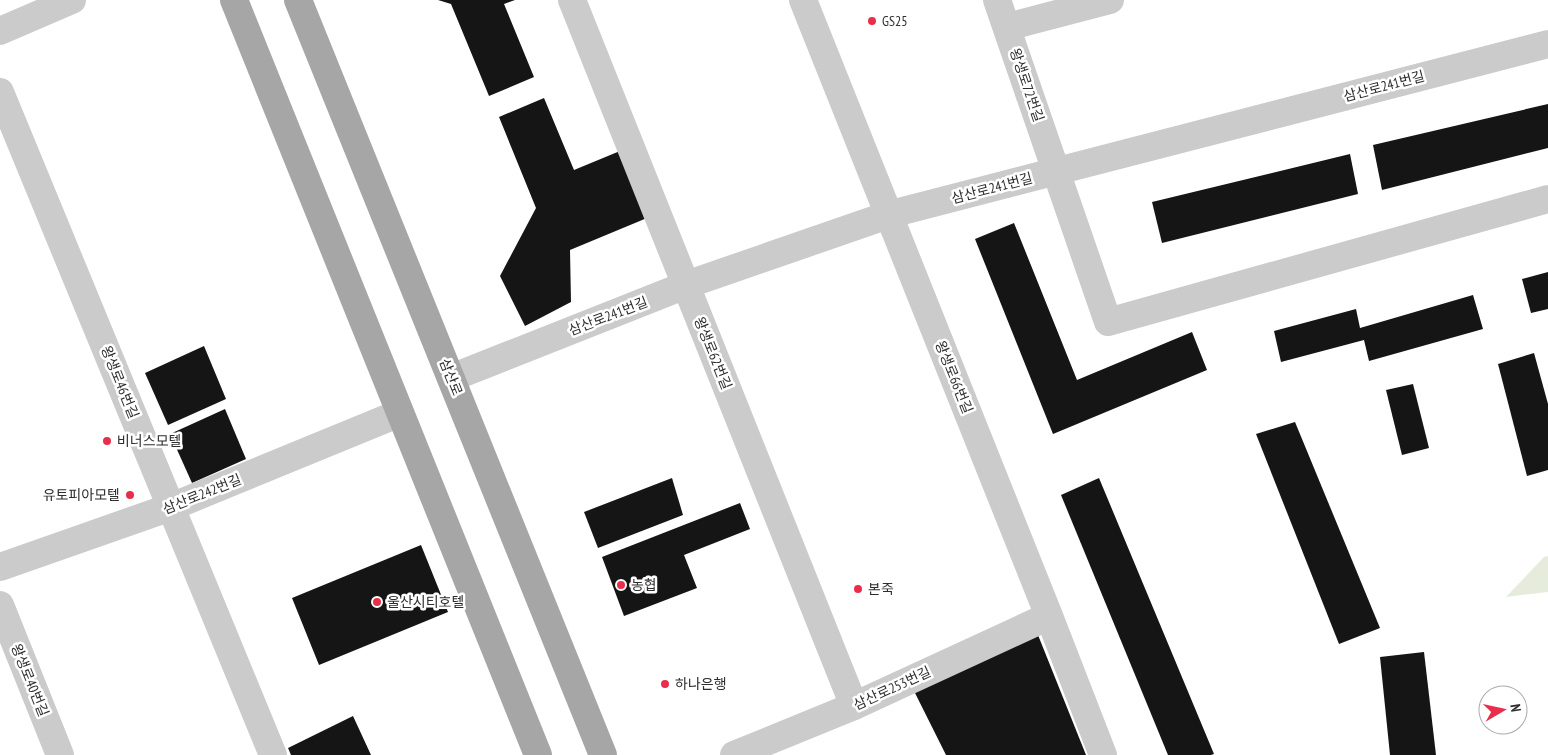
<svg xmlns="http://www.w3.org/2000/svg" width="1548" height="755" font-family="'PT Sans Narrow','Noto Sans KR',sans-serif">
<rect width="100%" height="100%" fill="#fff"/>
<path fill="#e6ecdc" d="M1548,556V592L1506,597L1544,557Z"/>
<g fill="#151515">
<path d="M438,0H515L504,4L534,77L489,96L451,4Z"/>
<path d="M544,98L574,170L620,151L647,218L570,250L571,302L525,326L500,276L536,208L499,117Z"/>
<path d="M1548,104V148L1382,190L1373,145Z"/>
<path d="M1350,154L1358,194L1162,243L1152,202Z"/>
<path d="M1014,223L1077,380L1192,332L1207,370L1053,434L975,239Z"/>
<path d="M1548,272V309L1531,313L1522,279Z"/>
<path d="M1473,295L1483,329L1369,361L1364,340L1281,362L1274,331L1356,309L1360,328Z"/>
<path d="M204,346L226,399L168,425L145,373Z"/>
<path d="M1534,353L1548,404V470L1527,476L1498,364Z"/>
<path d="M1413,384L1429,448L1402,455L1386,390Z"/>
<path d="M225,409L246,459L192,483L170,434Z"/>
<path d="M1295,422L1380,628L1339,644L1256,434Z"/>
<path d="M672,478L683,515L598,548L584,512Z"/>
<path d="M1099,478L1214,754L1211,755H1168L1061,495Z"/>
<path d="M740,503L750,529L684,555L697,588L624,616L602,557Z"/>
<path d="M421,545L448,612L319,665L292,598Z"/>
<path d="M1038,635L1086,755H946L911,685Z"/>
<path d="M1424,652L1436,755H1390L1380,657Z"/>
<path d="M353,716L371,755H291L288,748Z"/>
</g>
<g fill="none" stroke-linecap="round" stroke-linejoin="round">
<g stroke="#cbcbcb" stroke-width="28">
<path d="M572,0L854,706"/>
<path d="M803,0L1049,616L1103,755"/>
<path d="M997,0L1108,322L1548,199"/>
<path d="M1007,27L1110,0"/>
<path d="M0,31L72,0"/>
<path d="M0,92L273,755"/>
<path d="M451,378L686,285L891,214L1548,44"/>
<path d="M0,567L171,507L400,413"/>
<path d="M0,605L60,755"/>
<path d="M734,755L854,706L1049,616"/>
</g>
<g stroke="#a6a6a6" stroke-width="28">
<path d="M234,0L538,755"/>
<path d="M298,0L603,755"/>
</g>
</g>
<g fill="#e82e4b" stroke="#fff" stroke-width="2">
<circle cx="872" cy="21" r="5"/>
<circle cx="107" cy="441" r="5"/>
<circle cx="130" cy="495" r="5"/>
<circle cx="621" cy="585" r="5"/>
<circle cx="858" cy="589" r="5"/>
<circle cx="377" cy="602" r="5"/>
<circle cx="665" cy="684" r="5"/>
</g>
<g text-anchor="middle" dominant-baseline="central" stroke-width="5" stroke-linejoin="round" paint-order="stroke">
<g font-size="14" fill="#2e2e2e" stroke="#fff" text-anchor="start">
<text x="882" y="21">GS25</text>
<text x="117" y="441">비너스모텔</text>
<text x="120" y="495" text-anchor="end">유토피아모텔</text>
<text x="631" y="585">농협</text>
<text x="868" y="589">본죽</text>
<text x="387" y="602">울산시티호텔</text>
<text x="675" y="684">하나은행</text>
</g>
<g font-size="14" fill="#2e2e2e" stroke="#fff">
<text transform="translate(1027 85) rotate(71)">왕생로72번길</text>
<text transform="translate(1384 86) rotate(-15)">삼산로241번길</text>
<text transform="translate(992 188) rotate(-15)">삼산로241번길</text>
<text transform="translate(608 316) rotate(-21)">삼산로241번길</text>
<text transform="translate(713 353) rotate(68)">왕생로62번길</text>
<text transform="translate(451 377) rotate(68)">삼산로</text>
<text transform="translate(954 377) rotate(68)">왕생로66번길</text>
<text transform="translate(120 382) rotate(68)">왕생로46번길</text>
<text transform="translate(202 494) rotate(-22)">삼산로242번길</text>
<text transform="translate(30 680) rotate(68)">왕생로40번길</text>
<text transform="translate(892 688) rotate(-25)">삼산로253번길</text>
</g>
</g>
<g transform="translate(1503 710) rotate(81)"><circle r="24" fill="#ffffff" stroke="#ababab"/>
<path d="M0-4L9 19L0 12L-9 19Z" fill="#e82e4b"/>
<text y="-8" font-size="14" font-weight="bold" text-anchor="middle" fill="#2e2e2e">N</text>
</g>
</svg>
